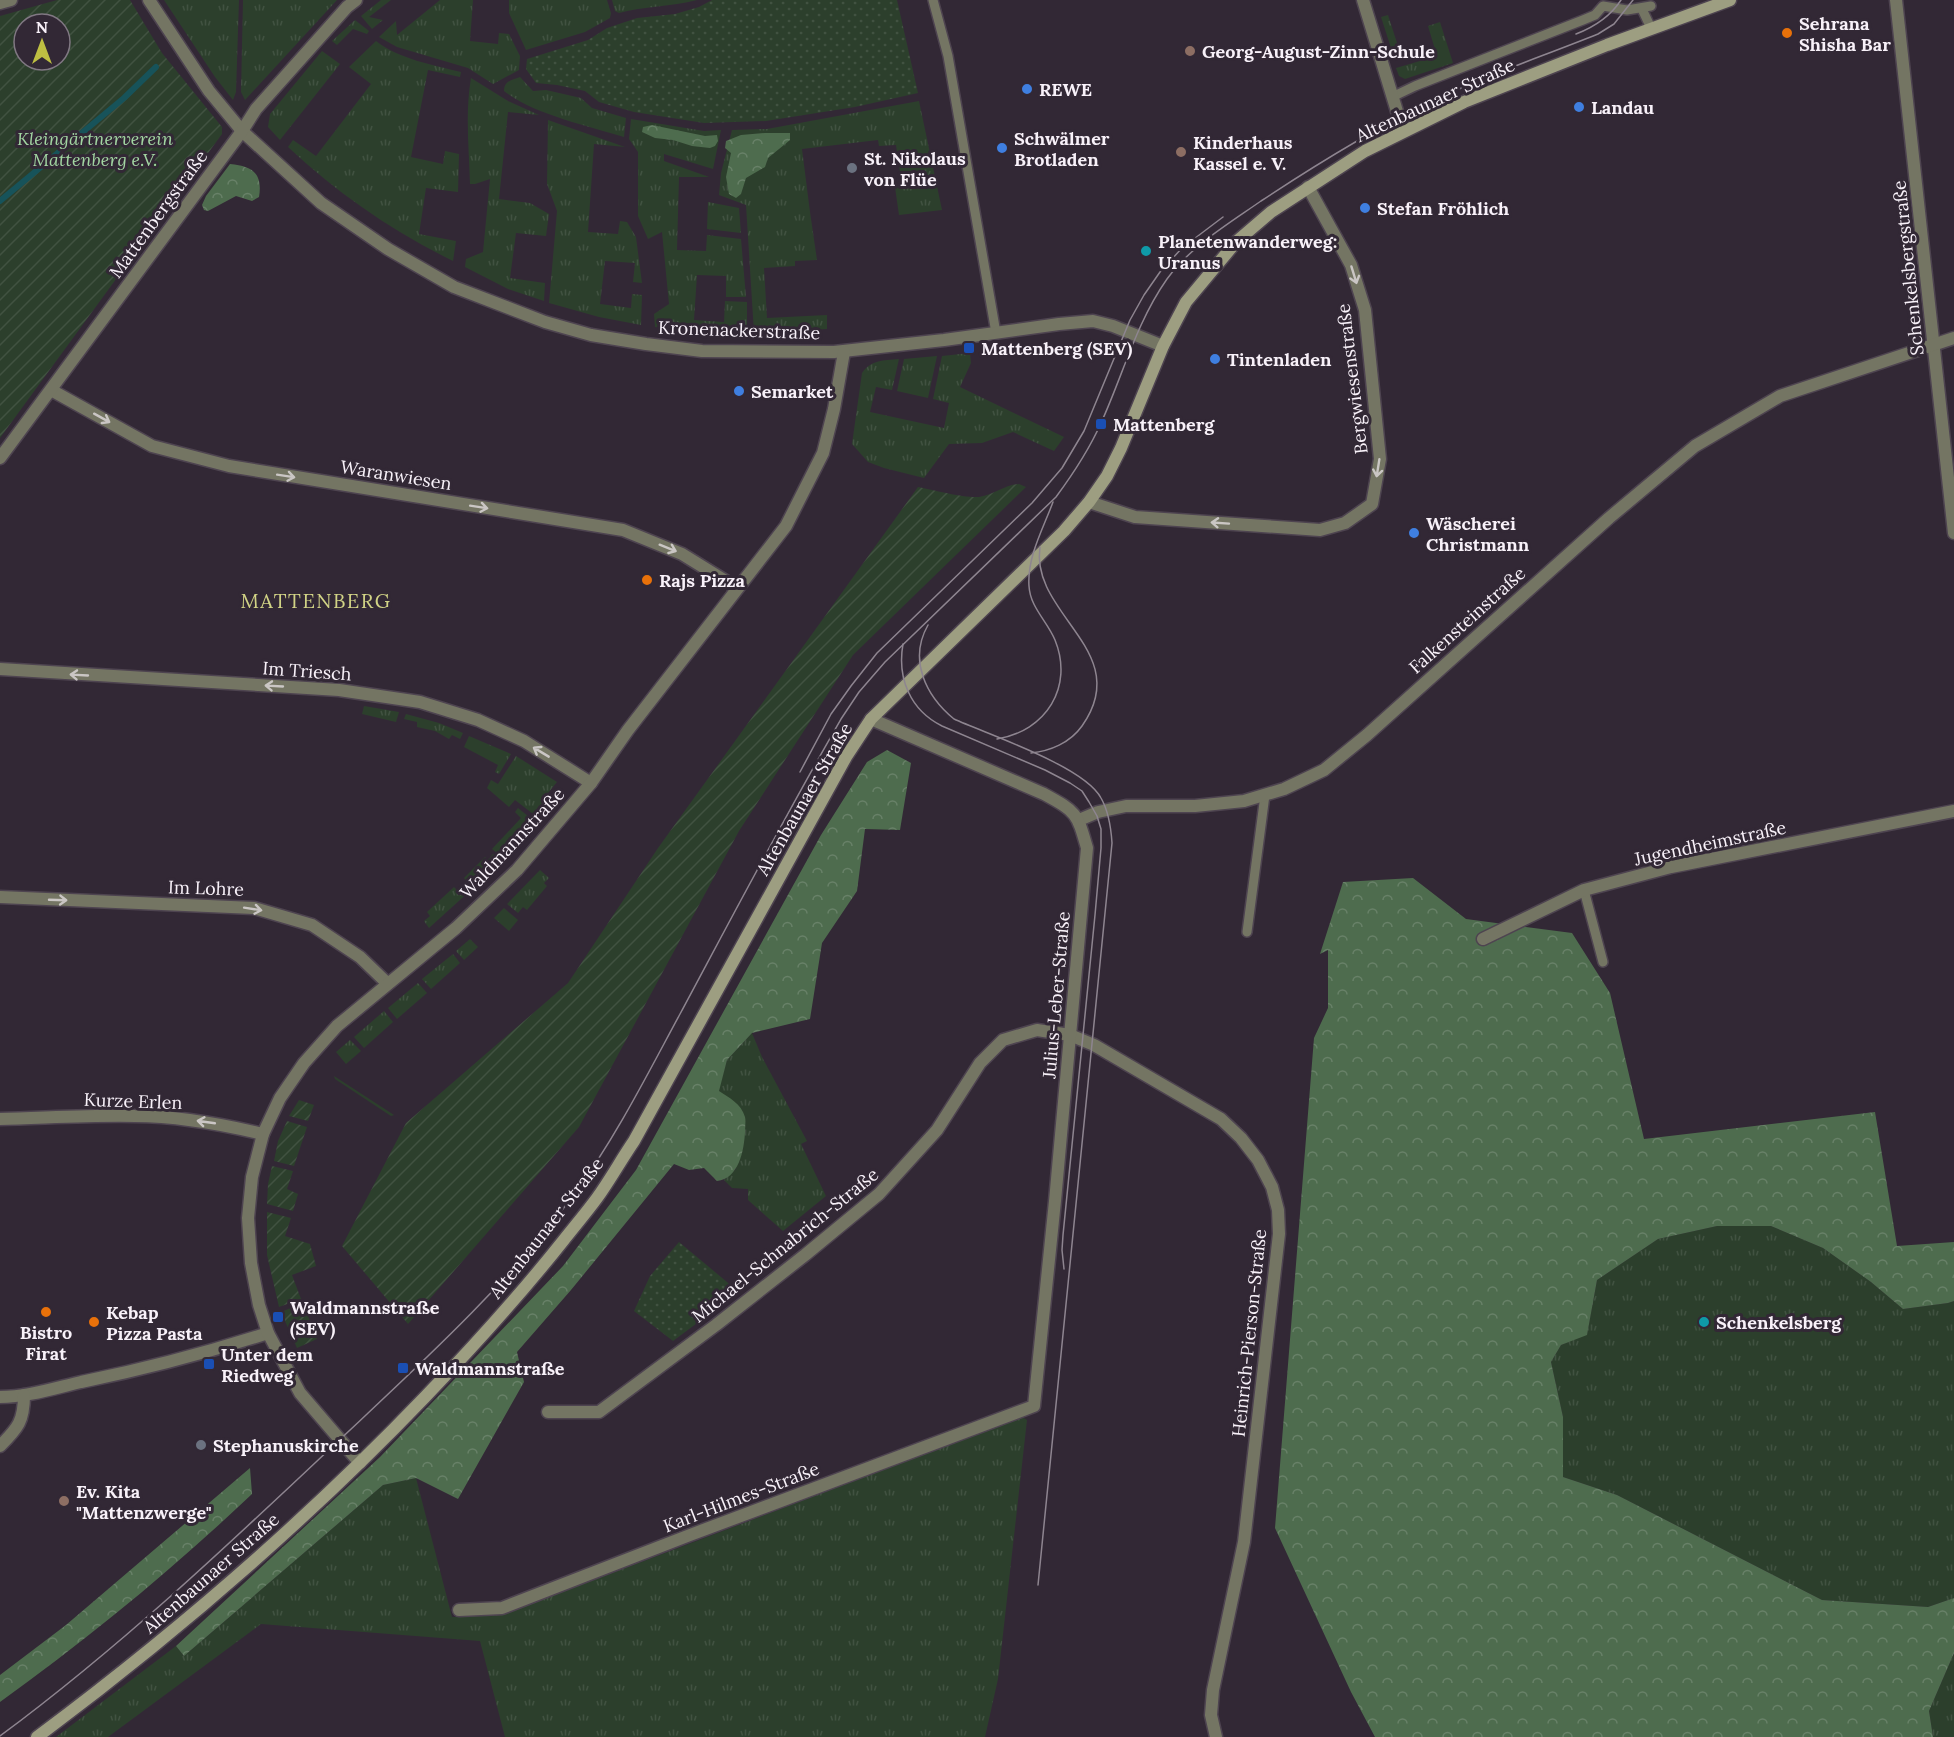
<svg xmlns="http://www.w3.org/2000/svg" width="1954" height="1737" font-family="Lora,serif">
<defs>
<pattern id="grass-tufts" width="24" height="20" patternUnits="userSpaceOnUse" patternTransform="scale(1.5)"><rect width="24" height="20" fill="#2c3f2c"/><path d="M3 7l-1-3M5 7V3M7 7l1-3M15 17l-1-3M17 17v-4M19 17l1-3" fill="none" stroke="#415241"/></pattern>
<pattern id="forest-crowns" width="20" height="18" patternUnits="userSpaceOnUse" patternTransform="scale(1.5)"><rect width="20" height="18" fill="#4e6c4e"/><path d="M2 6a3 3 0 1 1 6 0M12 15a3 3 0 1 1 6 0" fill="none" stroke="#688168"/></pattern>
<pattern id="park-dots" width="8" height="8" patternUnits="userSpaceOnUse" patternTransform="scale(1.5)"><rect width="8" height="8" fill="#2c3f2c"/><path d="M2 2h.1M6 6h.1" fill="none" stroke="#415241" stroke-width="1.8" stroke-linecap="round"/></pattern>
<pattern id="garden-furrows" width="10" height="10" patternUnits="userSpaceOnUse" patternTransform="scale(1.5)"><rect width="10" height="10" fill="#2c3f2c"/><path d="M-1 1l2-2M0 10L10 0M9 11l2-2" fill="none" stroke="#415241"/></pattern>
</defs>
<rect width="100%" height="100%" fill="#322835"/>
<g fill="url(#grass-tufts)">
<path d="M164,0H239L236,92L233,100L215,77Z"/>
<path d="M243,0H337L245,100L241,92Z"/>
<path d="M381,0H391L369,17L383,20L372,29L361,16Z"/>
<path d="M440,0H473L470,41L498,44L499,33L509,34L520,56L519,70L493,84L468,68L397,47L379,37L396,21L397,35Z"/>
<path d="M509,0H607L611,13L610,18L585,32L526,50L509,13Z"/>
<path d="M612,0H697C671,7 644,6 619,13L615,11Z"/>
<path d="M1388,15L1398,46L1391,48L1381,17Z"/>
<path d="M355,20L369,31L367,34L353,29L337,45L332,41Z"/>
<path d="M1440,22L1453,63L1405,79L1399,76L1396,68L1437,56L1428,26Z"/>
<path d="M376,41C399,59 433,65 461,72L460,77L428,70L411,157L443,164L445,151L459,154L458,192L426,188L419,234L456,241L453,261C392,231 337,193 288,147L293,140L316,156L371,84L349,67Z"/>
<path d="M322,51L340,64L280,140L268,127L270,114Z"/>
<path d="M520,77L533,91L546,90L581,98L592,108L626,118L624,137C588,126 533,114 504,91C504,81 512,80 520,77Z"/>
<path d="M471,78L508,101L539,115L508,112L499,199L530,203L549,214L546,236L516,233L510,278L545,283L544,301L508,289L465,267L466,259L483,252L490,179L475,184H470C469,148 465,113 471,78Z"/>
<path d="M919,101L942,210L899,215L895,187L902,186L896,145L879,146L878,140L802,149L810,212L817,260L795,261V266L764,268L767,318L827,315V329L754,333L746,205L719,195L721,173L732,130L767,129Z"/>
<path d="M631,119L704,131L721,130L713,169L664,154V161L709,177H679L677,250L706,251L707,235L741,239L746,297H726V276L697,275L694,320L724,322L725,301L747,302V333L686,331L655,327L654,314L669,304L662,232L648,239L638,216V152L629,139Z"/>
<path d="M548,120L625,147L594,144L588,232L618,234L620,221L627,222L636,237L642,283L633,282L635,263L605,261L600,304L631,308L632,294L642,295L641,325L599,317L549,303L557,211L547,184Z"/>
<path d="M708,202L739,208L741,233L707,229Z"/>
<path d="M970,353L971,363L960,387L1064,437L1054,451L1013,432L982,443L949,444L924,478L884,468L868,462L852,444L862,373C872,359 883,361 899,359L892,390L876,387L870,412L944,428L949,403L933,399L942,356Z"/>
<path d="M937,356L928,398L897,391L904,359Z"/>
<path d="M364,706L399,712L396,722L362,714Z"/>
<path d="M406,714L439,723L463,733L460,739L452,735L449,739L435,731L417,727V722L404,719Z"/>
<path d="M469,736L511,754L499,774L495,772L498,765L464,747Z"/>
<path d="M516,756L557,782L544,798L549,802L537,817L515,800L509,807L487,788L491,780L498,784Z"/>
<path d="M518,808L534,821L502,857L492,849L521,818L515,812Z"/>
<path d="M493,854L499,860L473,888L464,878L485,857L488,860Z"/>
<path d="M540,870L549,878L544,883L547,886L527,910L523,907L518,913L507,904Z"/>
<path d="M465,883L471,890L429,928L424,921L430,916L427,912L454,887L457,890Z"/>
<path d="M504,908L518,920L509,931L494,918Z"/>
<path d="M470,939L478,947L464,960L456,951Z"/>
<path d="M453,954L460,963L431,989L422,979Z"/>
<path d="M418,983L427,993L397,1019L388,1008Z"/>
<path d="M384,1011L393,1022L364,1048L354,1037Z"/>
<path d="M752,1033L762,1057L807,1141L801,1144L826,1196L783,1231L748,1200V1189L732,1188L724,1180L736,1169L718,1091L727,1060Z"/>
<path d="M350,1040L361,1051L346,1064L336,1052Z"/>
<path d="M334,1076L394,1115L391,1116L335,1079Z"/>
<path d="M1717,1226H1771L1823,1248L1871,1282L1903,1309L1948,1303L1954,1301V1598L1928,1607L1822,1600L1617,1495L1563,1477V1417L1551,1362L1561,1345L1587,1334L1597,1280L1658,1239Z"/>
<path d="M1022,1417L1027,1420L998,1679L985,1737H505L480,1641L261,1624L108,1737H56L176,1646L184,1656L383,1485L416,1478L452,1617L505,1614Z"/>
<path d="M1954,1653V1737H1933L1929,1711Z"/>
</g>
<g fill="url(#forest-crowns)">
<path d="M652,125L705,136L717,135L718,141L715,146L710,148L692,146L673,140L655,138L642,132L643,127Z"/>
<path d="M765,133H790V140L768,158L765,167L746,178L741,194L736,198L729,194L726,177L731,153L725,148L726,141L741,135Z"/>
<path d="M230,164C252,166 263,173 259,197L252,201L236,196L208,211L204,210L202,205L206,196Z"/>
<path d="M887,750L911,763L900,830L865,829L857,891L822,943L810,1019L752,1033L727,1060L719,1091C729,1098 741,1103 745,1117C746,1121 745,1127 745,1132C744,1150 739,1179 717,1181L704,1168L689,1170L674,1164L571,1290L517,1352L524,1382L458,1499L416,1478L383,1485L184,1656L176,1646L380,1457L563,1266L636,1170L821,835L867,762Z"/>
<path d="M1413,878L1466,919L1572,933L1610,993L1644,1139L1875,1112L1897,1246L1954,1242V1301L1948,1303L1903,1309L1871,1282L1823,1248L1771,1226H1717L1658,1239L1597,1280L1587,1335L1561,1345L1551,1362L1563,1417V1477L1617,1495L1822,1600L1928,1607L1954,1598V1653L1929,1711L1933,1737H1375L1351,1692L1275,1528L1314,1038L1328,1008V950L1320,954L1343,882Z"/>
<path d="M250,1468L252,1494C173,1569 89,1638 0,1702V1675L66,1625Z"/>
</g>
<g fill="url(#park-dots)">
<path d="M712,0H897L918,93L855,107L766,121L704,123L634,112L599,102L585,91L557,85L536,83L526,69L527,59L588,40L607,28L637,18L675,14L699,7Z"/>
<path d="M679,1242L739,1292L673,1341L634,1311L650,1276Z"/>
</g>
<g fill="url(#garden-furrows)" fill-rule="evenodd">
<path d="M57,0H130L162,53L222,127V134L0,438V16ZM24,24H60V60H24Z"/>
<path d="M1019,484L1026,487L853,655L739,831L579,1127L408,1324L342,1246L406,1123L568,983L658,848L918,487C933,490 964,498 979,497C994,495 1004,485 1019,484Z"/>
<path d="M299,1100L314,1105L308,1121L289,1116Z"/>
<path d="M287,1121L307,1127L294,1166L274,1161L278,1141Z"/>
<path d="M272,1166L293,1171L287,1189L298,1194L293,1211L267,1204L268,1184Z"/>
<path d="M267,1212L291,1218L285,1236L310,1244L316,1266L292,1275L301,1299L279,1307L267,1255Z"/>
<path d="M303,1303L317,1339L297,1348L281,1312Z"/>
</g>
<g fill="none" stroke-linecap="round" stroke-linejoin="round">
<path stroke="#17535a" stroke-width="6" d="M0,201L124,98L156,67"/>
<g stroke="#4e4450" stroke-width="12">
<g id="lane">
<path d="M933,0L948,56L996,333"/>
<path d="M1642,9L1651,28"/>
<path d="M1392,97L1415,86L1583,20L1595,15L1603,6L1627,10L1651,6"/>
<path d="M1584,890L1603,962"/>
<path d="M1247,932L1265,795"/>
</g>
</g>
<g stroke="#4e4450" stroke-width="15">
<g id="street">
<path d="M149,0L209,91L242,131L321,203L388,249L454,287L545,322L591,335L646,344L702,351L834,352L944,340L1059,324L1093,321L1113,326L1163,346"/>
<path d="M1363,0L1403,131"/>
<path d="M1896,0L1954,533"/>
<path d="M0,3L11,0"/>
<path d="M51,390L152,446L229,466L623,530L682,554L737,588"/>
<path d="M0,458L242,131L256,109L347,7L356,0"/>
<path d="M1089,502L1135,517L1320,530L1345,523L1372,504L1380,459L1365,310L1351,265L1308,187"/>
<path d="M0,669L339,690L420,702L478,720L524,741L591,783"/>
<path d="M1079,820L1098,812L1126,806H1195L1244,801L1284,789L1324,770L1367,735L1609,518L1695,446L1780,396L1954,338"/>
<path d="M0,897L254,908L312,925L360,957L387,983"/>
<path d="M1483,939L1584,890L1671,867L1954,811"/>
<path d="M0,1119C45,1118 90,1115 135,1116C178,1116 221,1124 263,1134"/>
<path d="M0,1397C27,1397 55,1388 81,1382C145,1369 206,1353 268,1333"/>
<path d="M548,1412H599L716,1325L805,1255L879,1194L937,1130L980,1063L1003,1040L1037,1030L1070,1035L1094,1045L1221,1119L1241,1138L1258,1160L1272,1187L1278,1210L1279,1234L1244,1542L1213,1690L1211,1715L1216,1737"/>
<path d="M0,1446C18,1428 24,1421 24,1395"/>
<path d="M360,1463L300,1393L268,1333L259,1305L251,1263L248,1218L252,1177L263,1134L280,1098L304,1063L337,1026L456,928L517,870L591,783L628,730L786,526L823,453L834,409L844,352"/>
<path d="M459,1610L502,1608L690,1535L1034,1406L1055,1201L1087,848C1077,813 1077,812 1044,794L871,719"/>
</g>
</g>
<g stroke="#4e4450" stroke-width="15">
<path id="secondary" d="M37,1737C175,1634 306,1521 425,1397C473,1347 520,1295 563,1241C574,1227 586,1213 597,1198C610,1180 621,1160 634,1141L846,757L871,719L1064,531L1089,502L1107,476L1121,448L1163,346L1186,302L1236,242L1271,212L1365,151L1464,102L1607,45L1730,0"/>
</g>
<use href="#lane" stroke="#747563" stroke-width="9"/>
<use href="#street" stroke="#747563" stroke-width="12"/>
<use href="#secondary" stroke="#9d9e81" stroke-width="12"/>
<g stroke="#8e8590" stroke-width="1.5">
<path d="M1576,34C1594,27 1610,17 1621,0"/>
<path d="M928,625C908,660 926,696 954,719C989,735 1084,766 1101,798C1109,812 1111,827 1112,843L1038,1585"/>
<path d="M903,644C897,678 910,710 942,726L1045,770L1070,783L1082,791L1089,802L1097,816L1101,829V848L1095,915L1063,1235L1062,1250L1064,1269"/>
<path d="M997,739C1046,731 1074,687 1055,640C1047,621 1030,607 1029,586C1027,557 1043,529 1053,502"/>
<path d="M1031,753C1050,751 1070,743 1082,726C1135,651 1030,615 1040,547"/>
<path d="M800,772L831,714L851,686L877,653L1032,503L1062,468L1084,431L1130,320L1144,295L1160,272L1182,248L1223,217"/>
<path d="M0,1736C119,1648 227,1546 334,1445C418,1366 506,1287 575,1193C616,1137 647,1075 680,1014C733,915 785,816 841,719L859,692L885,662L1056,497C1073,474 1089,450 1101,423C1123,375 1136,323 1167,279C1191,246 1228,224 1261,201C1314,166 1368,132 1426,104C1481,77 1541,57 1598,34L1614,24L1633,0"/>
</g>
</g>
<defs><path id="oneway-shaft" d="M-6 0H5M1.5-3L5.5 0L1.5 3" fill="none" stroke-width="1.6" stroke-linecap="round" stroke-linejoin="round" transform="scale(1.5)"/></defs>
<g stroke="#cac6c4">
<use href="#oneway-shaft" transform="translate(1354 275) rotate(73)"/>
<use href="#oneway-shaft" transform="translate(102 418) rotate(29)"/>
<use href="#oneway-shaft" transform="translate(1378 468) rotate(99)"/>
<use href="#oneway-shaft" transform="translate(286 476) rotate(9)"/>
<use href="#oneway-shaft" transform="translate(479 507) rotate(9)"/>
<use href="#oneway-shaft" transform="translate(1220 523) rotate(-176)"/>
<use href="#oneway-shaft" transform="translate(668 548) rotate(22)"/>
<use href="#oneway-shaft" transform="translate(79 675) rotate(-177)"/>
<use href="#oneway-shaft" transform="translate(274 686) rotate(-177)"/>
<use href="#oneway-shaft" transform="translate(541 752) rotate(-149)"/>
<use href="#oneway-shaft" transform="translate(58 900) rotate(2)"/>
<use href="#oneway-shaft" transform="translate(253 909) rotate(9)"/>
<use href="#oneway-shaft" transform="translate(206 1122) rotate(-172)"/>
</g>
<g fill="#e8710a" stroke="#322835" stroke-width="2">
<circle cx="1787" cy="33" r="6"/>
<circle cx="647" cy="580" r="6"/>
<circle cx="46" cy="1312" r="6"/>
<circle cx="94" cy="1322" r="6"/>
</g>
<g fill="#8d6e63" stroke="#322835" stroke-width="2">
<circle cx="1190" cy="51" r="6"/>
<circle cx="1181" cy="152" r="6"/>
<circle cx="64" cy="1501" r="6"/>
</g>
<g fill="#3f7fe0" stroke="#322835" stroke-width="2">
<circle cx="1027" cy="89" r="6"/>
<circle cx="1579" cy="107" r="6"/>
<circle cx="1002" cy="148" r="6"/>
<circle cx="1365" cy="208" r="6"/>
<circle cx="1215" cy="359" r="6"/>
<circle cx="739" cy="391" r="6"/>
<circle cx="1414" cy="533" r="6"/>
</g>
<g fill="#6b7280" stroke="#322835" stroke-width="2">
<circle cx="852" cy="168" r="6"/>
<circle cx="201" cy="1445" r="6"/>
</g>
<g fill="#0f9aa8" stroke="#322835" stroke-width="2">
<circle cx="1146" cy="251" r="6"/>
<circle cx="1704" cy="1322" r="6"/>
</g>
<g fill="#1a4fb4" stroke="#322835" stroke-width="2">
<rect x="963" y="342" width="12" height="12" rx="3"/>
<rect x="1095" y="418" width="12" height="12" rx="3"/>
<rect x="272" y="1311" width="12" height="12" rx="3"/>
<rect x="203" y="1358" width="12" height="12" rx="3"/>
<rect x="397" y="1362" width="12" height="12" rx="3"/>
</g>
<g text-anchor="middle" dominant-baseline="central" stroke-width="6" stroke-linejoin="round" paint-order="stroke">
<g font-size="18" font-weight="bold" fill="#f8f1f9" stroke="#322835" text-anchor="start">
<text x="1799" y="23">Sehrana<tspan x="1799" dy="21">Shisha Bar</tspan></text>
<text x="1202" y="51">Georg-August-Zinn-Schule</text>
<text x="1039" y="89">REWE</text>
<text x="1591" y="107">Landau</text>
<text x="1014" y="138">Schwälmer<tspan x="1014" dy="21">Brotladen</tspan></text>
<text x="1193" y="142">Kinderhaus<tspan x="1193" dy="21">Kassel e. V.</tspan></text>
<text x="864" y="158">St. Nikolaus<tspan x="864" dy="21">von Flüe</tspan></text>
<text x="1377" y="208">Stefan Fröhlich</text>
<text x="1158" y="241">Planetenwanderweg:<tspan x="1158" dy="21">Uranus</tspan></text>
<text x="981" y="348">Mattenberg (SEV)</text>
<text x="1227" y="359">Tintenladen</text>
<text x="751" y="391">Semarket</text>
<text x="1113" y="424">Mattenberg</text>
<text x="1426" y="523">Wäscherei<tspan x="1426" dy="21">Christmann</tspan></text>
<text x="659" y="580">Rajs Pizza</text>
<text x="290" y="1307">Waldmannstraße<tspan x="290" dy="21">(SEV)</tspan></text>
<text x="106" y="1312">Kebap<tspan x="106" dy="21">Pizza Pasta</tspan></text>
<text x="1716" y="1322">Schenkelsberg</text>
<text x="46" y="1332" text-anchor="middle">Bistro<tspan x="46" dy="21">Firat</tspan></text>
<text x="221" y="1354">Unter dem<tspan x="221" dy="21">Riedweg</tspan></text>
<text x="415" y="1368">Waldmannstraße</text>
<text x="213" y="1445">Stephanuskirche</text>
<text x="76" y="1491">Ev. Kita<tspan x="76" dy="21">"Mattenzwerge"</tspan></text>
</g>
<g font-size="18" fill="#f8f1f9" stroke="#322835">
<text transform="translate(1435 100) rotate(-25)">Altenbaunaer Straße</text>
<text transform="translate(158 214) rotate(-54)">Mattenbergstraße</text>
<text transform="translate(1908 268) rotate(-96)">Schenkelsbergstraße</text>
<text transform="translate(739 330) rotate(2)">Kronenackerstraße</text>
<text transform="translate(1352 379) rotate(-97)">Bergwiesenstraße</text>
<text transform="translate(396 475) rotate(9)">Waranwiesen</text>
<text transform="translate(1467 620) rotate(-42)">Falkensteinstraße</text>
<text transform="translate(307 671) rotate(4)">Im Triesch</text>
<text transform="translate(804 799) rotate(-60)">Altenbaunaer Straße</text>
<text transform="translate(512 843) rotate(-47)">Waldmannstraße</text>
<text transform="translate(1710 843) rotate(-12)">Jugendheimstraße</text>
<text transform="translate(206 888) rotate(2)">Im Lohre</text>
<text transform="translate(1056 995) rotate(-85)">Julius-Leber-Straße</text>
<text transform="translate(133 1101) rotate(2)">Kurze Erlen</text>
<text transform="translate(546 1228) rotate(-52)">Altenbaunaer Straße</text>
<text transform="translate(785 1245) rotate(-39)">Michael-Schnabrich-Straße</text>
<text transform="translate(1249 1333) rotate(-84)">Heinrich-Pierson-Straße</text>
<text transform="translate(741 1497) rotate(-21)">Karl-Hilmes-Straße</text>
<text transform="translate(211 1573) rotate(-41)">Altenbaunaer Straße</text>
</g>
<g font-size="18" font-style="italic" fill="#a2d6a2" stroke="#322835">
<text x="95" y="138">Kleingärtnerverein<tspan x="95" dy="21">Mattenberg e.V.</tspan></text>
</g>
<g font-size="20" letter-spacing="1.5" fill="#d2d486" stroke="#322835">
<text x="316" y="600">MATTENBERG</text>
</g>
</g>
<g transform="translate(42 42)"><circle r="28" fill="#322835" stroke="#817883" stroke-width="1.5"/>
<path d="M0-4.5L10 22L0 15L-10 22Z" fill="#bebf42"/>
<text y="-9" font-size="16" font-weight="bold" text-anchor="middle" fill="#f8f1f9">N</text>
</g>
</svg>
